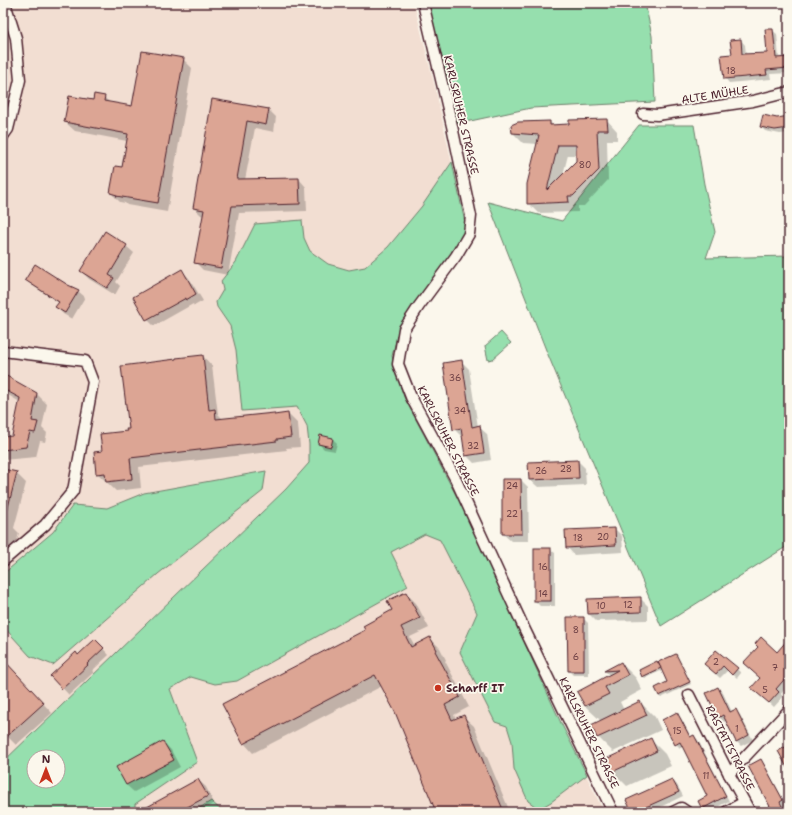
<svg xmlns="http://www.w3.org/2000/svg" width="792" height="815" font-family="'Shantell Sans',sans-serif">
<rect width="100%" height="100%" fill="#fbf7ec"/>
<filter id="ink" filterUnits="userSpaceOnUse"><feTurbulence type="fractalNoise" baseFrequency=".025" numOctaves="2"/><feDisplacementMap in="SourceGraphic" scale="8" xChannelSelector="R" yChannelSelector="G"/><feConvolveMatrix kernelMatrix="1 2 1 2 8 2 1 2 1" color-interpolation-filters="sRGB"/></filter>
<g filter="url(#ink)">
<path fill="#f2ded2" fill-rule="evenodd" d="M3,3H414L436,91L467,232L419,301L400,325L392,356L404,397L464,510L561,723L604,812H3ZM34,757H58V781H34Z"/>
<g fill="#96dfae" stroke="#707f6c" fill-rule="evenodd">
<path d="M418,3H645L652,36L655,102L531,108L447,126Z"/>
<path d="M639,125H694L704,184L715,232L706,258L789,256V545L661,626L546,350L488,202L562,221Z"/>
<path d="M452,162L467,232L419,301L400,325L392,356L404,397L464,510L561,723L587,775L551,802L539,809L528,801L514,769L512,742L507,726L495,722L460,652L477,613L440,540L425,534L391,552L408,586L237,681L215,684L191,677L170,689L197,762L135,804V812H3V762L286,489L309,463V444L307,426L297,407L242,411L236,350L230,326L217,307L216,302L223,290L221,281L236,262L255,224L302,220L304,238L310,251L328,264L349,270L365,267L388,247L422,206ZM34,757H58V781H34Z"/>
<path d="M501,332L511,343L493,359L488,360L485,346Z"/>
<path d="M266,471L263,491L158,574L53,665L30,656L3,626V574L53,532L73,505L107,508L144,493Z"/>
<path d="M211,801L223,812H193Z"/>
</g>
<g fill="#0003" fill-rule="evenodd">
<path d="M772,30L777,34L779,59L789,58V73L770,74L771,79L729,83L725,78L733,55L741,40L745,45L746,55L768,53Z"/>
<path d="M183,59L192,68L167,212L127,205L125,203L120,202L111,193L122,169L127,141L75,131L65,122L94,101L104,97L111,104L133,108Z"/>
<path d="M213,100L269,110L276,117L274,132L255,128L245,180L299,179L306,187L307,211L239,213L228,275L203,270L196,263L204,216L201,215L194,208Z"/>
<path d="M789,117V133L780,134L765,131L761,127Z"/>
<path d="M607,120L617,131V140H607L608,180L584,206H578V212L538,213L528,203L538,144L523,143L513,133L549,122L553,125H570ZM568,155H577V161L563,175Z"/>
<path d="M126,246L134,253L116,282L120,286L115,295L89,279L81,271Z"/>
<path d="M182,271L189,278L203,301L194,306L193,304L154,326L147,319L135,298Z"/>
<path d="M26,280L78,291L85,297L72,319L63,314L57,307L59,303L33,286Z"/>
<path d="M203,356L212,366L218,414L223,419L274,414L276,416L288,414L298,424L300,447L286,448L287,450L139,467L141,488L116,491L97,473L103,452L130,430Z"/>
<path d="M461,361L469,369L478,427H479L487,434L491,460L474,463L466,455L463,436L462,437L454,429Z"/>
<path d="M3,375L37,394L47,404L42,428L47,433L45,442L40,441L36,457L3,460V438L13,437L20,402L3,392Z"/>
<path d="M332,438L337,443L335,451L324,449L319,444Z"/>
<path d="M578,461L585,468L586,485L538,487L530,480L529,463Z"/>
<path d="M3,470L16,473L26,483L14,528L19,533L14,552L9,551L3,572Z"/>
<path d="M521,480L528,487L529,541H511L503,534Z"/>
<path d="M615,529L622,536L623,552L574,555L567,547Z"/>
<path d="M550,549L555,553V606H540L535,601Z"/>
<path d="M406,593L416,603L429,628L410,637L415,646L430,638L440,648L446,660L445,661L469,707L454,715L456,720L464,717L474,726L510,812H437L396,712L382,686L253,753L244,743L366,630L394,611Z"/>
<path d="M640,598L648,606V620L596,621L589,614L588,600Z"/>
<path d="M583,618L588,623L589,675H573L569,671Z"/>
<path d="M95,640L109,655L92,671L94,672L69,695L51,676L78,656Z"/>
<path d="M789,640V684L781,694L783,697L774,707L758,692L761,679L778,654Z"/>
<path d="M717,651L741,673L737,678L728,670L720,678L709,668Z"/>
<path d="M676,655L691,684L661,698L659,696L668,683L663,670L645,678L643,676L658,663Z"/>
<path d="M3,660L52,713L16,745L3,732Z"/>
<path d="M621,663L636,678L642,690L620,702L624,710L640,702L655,717L661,730L613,752L598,737L601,721L585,706L610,676L605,671Z"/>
<path d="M718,688L723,693L732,712L735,710L740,715L753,740L741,746L736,741L726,720L724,722L719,717Z"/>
<path d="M676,714L681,718L691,737L694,736L698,740L729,801L707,812L702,808L708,797L683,747L680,748L676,744Z"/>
<path d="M650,739L665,754L671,766L627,786L612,771Z"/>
<path d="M163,742L171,750L180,767L134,792L126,785L117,767Z"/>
<path d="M761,760L765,765L786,805L783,806L786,812H777Z"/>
<path d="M198,780L206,787L214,803L199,812H142Z"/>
<path d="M672,780L677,785L683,796L650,812H633Z"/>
</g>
<g fill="#dca594" stroke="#4a1f2b" fill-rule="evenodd">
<path d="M765,29H773L776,58L789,57V68L766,70L767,75L724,79L721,55L732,54L730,40L741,39L742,54L767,53Z"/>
<path d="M142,51L184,58L158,203L116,196L117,195L110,193L115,166L122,167L128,134L64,122L69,96L93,100L94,94L105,96L104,101L132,106Z"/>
<path d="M212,99L269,109L266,125L247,121L237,179L299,178L300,204L232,206L221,268L194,263L204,210L193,208Z"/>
<path d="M763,115L777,118L789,116V128L775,130L760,127Z"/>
<path d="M607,119L608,130H597L599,170L573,196H568L569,202L527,204V184L539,135L512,133L511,125L518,122L550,121V125L569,124V120ZM558,145H576V161L547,190Z"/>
<path d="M105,231L127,245L109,275L114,278L107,288L80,271Z"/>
<path d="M35,264L68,285L79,290L65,313L55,307L59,302L25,280Z"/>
<path d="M182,269L196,294L186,300V298L146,320L133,297Z"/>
<path d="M203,355L209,410L215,409L216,419L274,413V415L288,413L291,437L277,439V441L130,458L132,479L106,482L105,473L96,474L94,452L102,451L100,434L127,431L126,429H129L121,366L176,359V358Z"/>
<path d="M462,360L472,427L480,425L484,453L465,456L461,428L453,430L443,363Z"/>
<path d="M3,374L37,393L32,421L38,422L35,433L30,432L26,447L3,450V437L12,436L20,398L3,389Z"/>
<path d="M320,435L333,438L331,447L318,444Z"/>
<path d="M578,460L579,478L529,480L528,462Z"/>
<path d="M3,469L17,472L6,515L3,514Z"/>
<path d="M502,479H521L522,534H502Z"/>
<path d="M615,528L616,545L566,548L565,530Z"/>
<rect x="534" y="548" width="17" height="53"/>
<path d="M406,592L420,618L401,627L411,647L430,637L437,650L435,651L460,697L445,705L452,720L464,715L504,812H436L395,712L375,675L243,744L222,704L365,630L363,626L392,610L387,601Z"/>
<path d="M641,597V612L588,614L587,599Z"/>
<path d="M567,617H584V671H568Z"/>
<path d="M761,637L777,652L789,638V674L776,689L779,692L769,703L751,688L760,678L743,663L758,647L755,644Z"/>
<path d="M95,639L104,648L87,664L88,665L62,689L50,676L76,652L78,655Z"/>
<path d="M716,650L738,668L732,675L723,666L716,674L704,664Z"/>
<path d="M676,654L690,682L659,696L655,688L667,682L658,662Z"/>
<path d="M3,659L44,703L3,740Z"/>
<path d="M657,661L661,668L642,677L639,670Z"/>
<path d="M621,662L628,675L605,687L609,694L585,706L577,692L618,670L604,671Z"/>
<path d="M718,687L730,712L736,709L749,735L736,742L723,715L718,718L706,693Z"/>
<path d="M640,701L647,715L597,738L591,725Z"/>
<path d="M677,712L690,737L694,735L726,796L702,809L698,801L707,796L680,742L675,745L662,720Z"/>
<path d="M651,738L657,751L612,772L606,759Z"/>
<path d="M163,741L174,760L126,785L116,767Z"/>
<path d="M789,745V771L778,751Z"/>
<path d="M761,759L783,800L780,802L785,812H773L748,766Z"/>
<path d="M198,779L208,796L178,812H138Z"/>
<path d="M672,779L679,792L635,812H632L626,800Z"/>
</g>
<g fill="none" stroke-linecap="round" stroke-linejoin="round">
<g stroke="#4a1f2b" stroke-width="13">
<g id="street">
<path d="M423,3L452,126L471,216L469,234L456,256L419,306L404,329L398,364L411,397L455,478L524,628L613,812"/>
<path d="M643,114L657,115L753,101L789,92"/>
<path d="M3,136L8,129L20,80L16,38L5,3"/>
<path d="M3,351L85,361L93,382L73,491L45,525L3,561"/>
<path d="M689,695L729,774L750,812"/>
<path d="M729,774L789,710"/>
<path d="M673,812L681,808L687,812"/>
<path d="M726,812L744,802"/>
</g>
</g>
<use href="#street" stroke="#fbf7ec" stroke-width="10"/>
</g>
</g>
<circle fill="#c8321e" stroke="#fbf7ec" stroke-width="1.5" cx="438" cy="688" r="4"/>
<g text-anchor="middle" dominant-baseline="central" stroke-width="3.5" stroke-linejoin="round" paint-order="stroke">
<g font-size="9" fill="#6e4045">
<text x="731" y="71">18</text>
<text x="585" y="165">80</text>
<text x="455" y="378">36</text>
<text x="460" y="411">34</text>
<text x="473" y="446">32</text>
<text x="566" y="469">28</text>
<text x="541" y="471">26</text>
<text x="512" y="486">24</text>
<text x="512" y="514">22</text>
<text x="603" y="537">20</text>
<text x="578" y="538">18</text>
<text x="543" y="567">16</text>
<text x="543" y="594">14</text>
<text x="628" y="605">12</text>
<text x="601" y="606">10</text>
<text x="576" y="630">8</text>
<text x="576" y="657">6</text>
<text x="716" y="662">2</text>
<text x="775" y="668">7</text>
<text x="765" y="690">5</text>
<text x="737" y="729">1</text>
<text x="677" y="731">15</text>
<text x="706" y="776">11</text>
</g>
<g font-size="11" fill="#4a1f2b" stroke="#fbf7ec">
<text transform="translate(715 95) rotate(-9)">ALTE MÜHLE</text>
<text transform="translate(461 115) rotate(77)">KARLSRUHER STRASSE</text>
<text transform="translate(448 441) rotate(63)">KARLSRUHER STRASSE</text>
<text transform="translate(589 733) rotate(64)">KARLSRUHER STRASSE</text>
<text transform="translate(730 748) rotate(63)">RASTATTSTRASSE</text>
</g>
<g font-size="11" font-weight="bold" fill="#4a1f2b" stroke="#fbf7ec" text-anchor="start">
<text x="446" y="688">Scharff IT</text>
</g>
</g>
<rect width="792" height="815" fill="none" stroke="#fbf7ec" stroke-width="16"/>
<rect x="8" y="8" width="776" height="799" fill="none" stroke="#4a1f2b" stroke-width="1.5" filter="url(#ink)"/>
<g transform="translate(46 769)"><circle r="19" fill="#fbf7ec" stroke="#b4a19f"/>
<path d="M0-3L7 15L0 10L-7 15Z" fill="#c8321e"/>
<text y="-6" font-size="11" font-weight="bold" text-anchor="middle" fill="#4a1f2b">N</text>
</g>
</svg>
